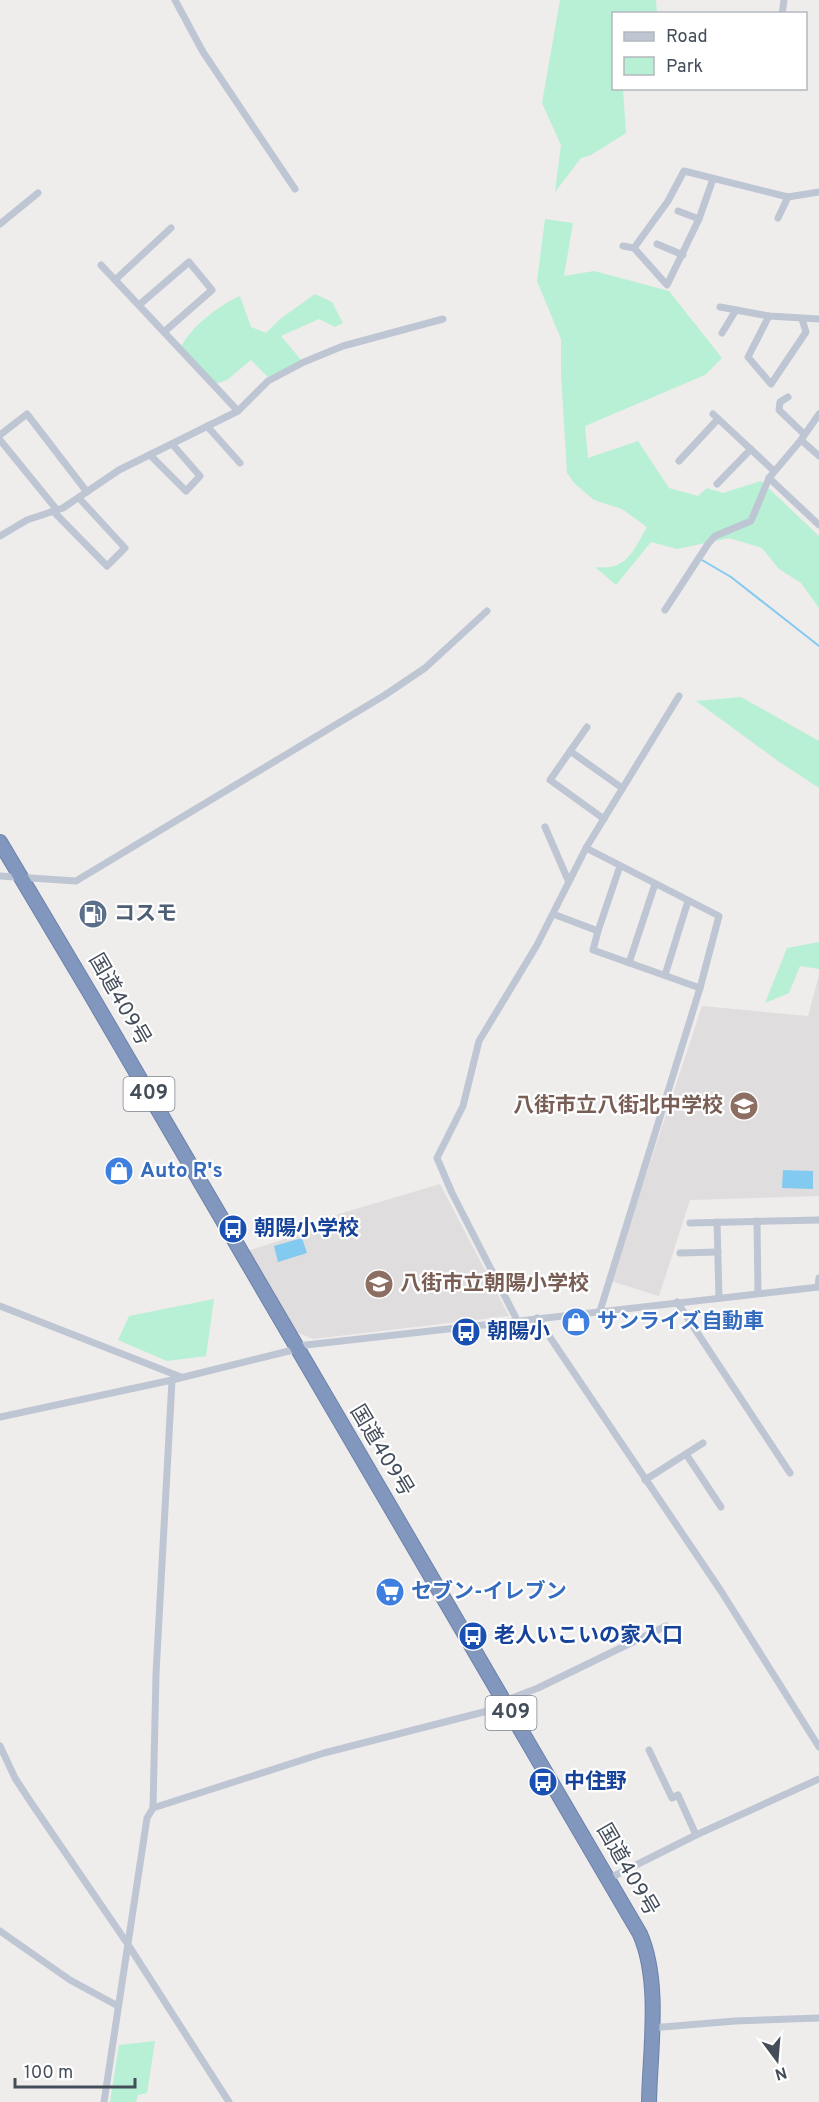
<svg xmlns="http://www.w3.org/2000/svg" width="819" height="2102" font-family="Overpass,'Noto Sans JP',sans-serif">
<rect width="100%" height="100%" fill="#efecec"/>
<g fill="#e0ddde">
<path d="M819,975V1196L690,1200L659,1296L611,1281L702,1006L808,1016Z"/>
<path d="M440,1184L509,1316L313,1339L294,1331L247,1251L304,1233L339,1214Z"/>
</g>
<g fill="#b7f0d5">
<path d="M560,0H656L657,13L614,14V88L623,89L626,133L591,155L581,158L555,192L561,145L542,103Z"/>
<path d="M545,219L573,223L564,276L594,271L669,291L722,358L705,375L585,426L588,458L638,441L669,488L698,496L707,488L723,493L761,481L819,536V608L801,583L779,569L762,548L729,538L677,549L651,542L616,585L595,567C627,571 633,551 647,527L622,509L594,500L575,484L567,473L561,373V339L537,281Z"/>
<path d="M315,294L332,302L343,323L335,327L319,319L281,336L302,361L269,378L251,360L227,380L215,384L181,347C191,327 219,305 240,296L251,327L266,333L280,319Z"/>
<path d="M741,697L819,741V788L778,761L696,701Z"/>
<path d="M819,942V969L800,966L789,993L765,1003L787,948Z"/>
<path d="M214,1299L206,1356L167,1361L118,1340L129,1316Z"/>
<path d="M155,2041L147,2093L138,2095L136,2102H110L119,2045Z"/>
</g>
<g fill="#82caef">
<path d="M783,1170L813,1171V1189L782,1188Z"/>
<path d="M302,1238L307,1253L278,1262L274,1246Z"/>
</g>
<g fill="none" stroke-linecap="round" stroke-linejoin="round">
<path stroke="#82caef" stroke-width="2" d="M702,560L731,577L819,646"/>
<g stroke="#6d82aa" stroke-width="16">
<path id="highway" d="M0,842L91,995L640,1934C661,1982 650,2050 649,2102"/>
</g>
<g stroke="#bfc6d3" stroke-width="7">
<path d="M175,0L203,52L295,189"/>
<path d="M782,14L784,0"/>
<path d="M678,211L699,219"/>
<path d="M778,218L788,197"/>
<path d="M0,224L38,193"/>
<path d="M657,244L683,255"/>
<path d="M623,246L634,248L667,285L699,219L713,179"/>
<path d="M634,248L668,201L684,171L788,197L819,192"/>
<path d="M101,265L238,411"/>
<path d="M115,280L171,228"/>
<path d="M139,305L189,262L212,290L164,332"/>
<path d="M720,307L769,316L819,319"/>
<path d="M769,316L748,357L771,384L806,332L802,319"/>
<path d="M722,333L736,310"/>
<path d="M788,397L780,402L779,410L804,434"/>
<path d="M713,414L774,471"/>
<path d="M207,426L240,463"/>
<path d="M0,435L27,414L87,492"/>
<path d="M0,440L57,510"/>
<path d="M801,440L819,456"/>
<path d="M150,455L186,491L200,476L172,444"/>
<path d="M679,461L718,419"/>
<path d="M769,478L819,525"/>
<path d="M717,484L751,449"/>
<path d="M53,511L107,566L125,548L79,498"/>
<path d="M0,536L27,520L63,508L119,470L238,411L268,381L304,362L343,346L443,319"/>
<path d="M665,610L708,544L715,536L751,521L769,478L801,440L819,414"/>
<path d="M587,727L550,780L604,819"/>
<path d="M570,751L622,788"/>
<path d="M545,827L568,880"/>
<path d="M586,848L719,916L700,988L600,1311"/>
<path d="M0,876L76,881L385,695L425,668L487,611"/>
<path d="M553,914L598,931L593,950L700,988"/>
<path d="M598,931L620,866"/>
<path d="M629,963L655,884"/>
<path d="M665,975L688,901"/>
<path d="M757,1221L758,1293"/>
<path d="M717,1222L719,1298"/>
<path d="M690,1223L819,1220"/>
<path d="M680,1253L718,1252"/>
<path d="M818,1287L819,1278"/>
<path d="M677,1302L790,1473"/>
<path d="M0,1306L181,1377"/>
<path d="M537,1318L721,1591L819,1747"/>
<path d="M517,1320L452,1193L437,1158L463,1106L479,1041L537,945L586,848L679,696"/>
<path d="M297,1346L819,1287"/>
<path d="M0,1417L172,1380L297,1349"/>
<path d="M686,1454L721,1507"/>
<path d="M645,1480L703,1443"/>
<path d="M504,1701L538,1688L666,1626"/>
<path d="M0,1746L15,1778L30,1801L127,1943L229,2102"/>
<path d="M649,1750L672,1798L678,1795L696,1835"/>
<path d="M153,1808L324,1753L507,1706"/>
<path d="M608,1879L696,1835L819,1779"/>
<path d="M0,1931L70,1980L118,2006"/>
<path d="M651,2028L735,2021L819,2018"/>
<path d="M104,2102L147,1818L153,1808L156,1674L172,1380"/>
</g>
<use href="#highway" stroke="#8197be" stroke-width="14"/>
</g>
<defs>
<g id="fuel-disc" transform="scale(1.5)"><circle r="9.5" fill="#5c6f8a" stroke="#fff"/><path d="M-5.5-6h7V0h2V4h1.3V-2.5L3-4.5l.8-.8L6-3V5H2.5V1h-1V6h-7ZM-4.2-4.7v3.2H.2V-4.7Z" fill="#fff"/></g>
<g id="school-disc" transform="scale(1.5)"><circle r="9.5" fill="#8d6e63" stroke="#fff"/><path d="M0-5L7-2L0 1L-7-2ZM-4 1L0 2.5L4 1V4Q0 6-4 4Z" fill="#fff"/></g>
<g id="shop-disc" transform="scale(1.5)"><circle r="9.5" fill="#3f7fe0" stroke="#fff"/><path d="M-5-2.5h2.3a2.7 3.5 0 0 1 5.4 0H5L5.5 6h-11ZM-1.5-2.5h3a1.5 2.3 0 0 0-3 0Z" fill="#fff"/></g>
<g id="bus-disc" transform="scale(1.5)"><circle r="9.5" fill="#1a4fb4" stroke="#fff"/><path d="M-5-6H5V4H4V6H2V4H-2V6H-4V4H-5ZM-3.5-4V0h7V-4ZM-3.5 1.2v1.5H-2V1.2ZM2 1.2v1.5H3.5V1.2Z" fill="#fff"/></g>
<g id="supermarket-disc" transform="scale(1.5)"><circle r="9.5" fill="#3f7fe0" stroke="#fff"/><path d="M-6-5.5h2.5l.6 2H6L4.5 2H-2.5L-4.4-4H-6ZM-1.5 3.2a1.3 1.3 0 1 0 .1 0ZM3 3.2a1.3 1.3 0 1 0 .1 0Z" fill="#fff"/></g>
</defs>
<g fill-rule="evenodd">
<use href="#fuel-disc" x="93" y="914"/>
<use href="#school-disc" x="744" y="1106"/>
<use href="#shop-disc" x="119" y="1171"/>
<use href="#bus-disc" x="233" y="1229"/>
<use href="#school-disc" x="379" y="1284"/>
<use href="#shop-disc" x="576" y="1322"/>
<use href="#bus-disc" x="466" y="1332"/>
<use href="#supermarket-disc" x="390" y="1592"/>
<use href="#bus-disc" x="473" y="1636"/>
<use href="#bus-disc" x="543" y="1782"/>
</g>
<g text-anchor="middle" dominant-baseline="central" stroke-width="4.5" stroke-linejoin="round" paint-order="stroke">
<g fill="#fff" stroke="#7c828c" stroke-width="1.5">
<rect x="123.5" y="1077" width="51" height="34" rx="4.5"/>
<rect x="485.5" y="1696" width="51" height="34" rx="4.5"/>
</g>
<g font-size="20" font-weight="bold" fill="#444d5a">
<text x="149" y="1094">409</text>
<text x="511" y="1713">409</text>
</g>
<g font-size="21" font-weight="bold" fill="#4e5e75" stroke="#fff" text-anchor="start">
<text x="114" y="914">コスモ</text>
</g>
<g font-size="21" fill="#444d5a" stroke="#fff">
<text transform="translate(119 1000) rotate(60)">国道409号</text>
<text transform="translate(381 1451) rotate(59)">国道409号</text>
<text transform="translate(627 1870) rotate(60)">国道409号</text>
</g>
<g font-size="21" font-weight="bold" fill="#785e54" stroke="#fff" text-anchor="end">
<text x="723" y="1106">八街市立八街北中学校</text>
<text x="400" y="1284" text-anchor="start">八街市立朝陽小学校</text>
</g>
<g font-size="21" font-weight="bold" fill="#366cbe" stroke="#fff" text-anchor="start">
<text x="140" y="1171">Auto R's</text>
<text x="597" y="1322">サンライズ自動車</text>
<text x="411" y="1592">セブン-イレブン</text>
</g>
<g font-size="21" font-weight="bold" fill="#164399" stroke="#fff" text-anchor="start">
<text x="254" y="1229">朝陽小学校</text>
<text x="487" y="1332">朝陽小</text>
<text x="494" y="1636">老人いこいの家入口</text>
<text x="564" y="1782">中住野</text>
</g>
</g>
<rect x="612" y="12" width="195" height="78" fill="#ffffff" stroke="#b4b8bd" stroke-width="1.5"/>
<rect x="624" y="32" width="30" height="9" fill="#bfc6d3" stroke="#b4b8bd" stroke-width="1.5"/>
<text x="666" y="42" font-size="18" fill="#444d5a">Road</text>
<rect x="624" y="57" width="30" height="18" fill="#b7f0d5" stroke="#b4b8bd" stroke-width="1.5"/>
<text x="666" y="72" font-size="18" fill="#444d5a">Park</text>
<g transform="translate(777 2060) rotate(164)" stroke="#ffffff" stroke-width="4.5" paint-order="stroke">
<path d="M0-4.5L10 22L0 15L-10 22Z" fill="#444d5a"/>
<text y="-9" font-size="16" font-weight="bold" text-anchor="middle" fill="#444d5a">N</text>
</g>
<path d="M15 2078v9h120v-9" fill="none" stroke="#444d5a" stroke-width="3"/>
<text x="24" y="2078" font-size="18" fill="#444d5a" stroke="#ffffff" stroke-width="4.5" paint-order="stroke">100 m</text>
</svg>
